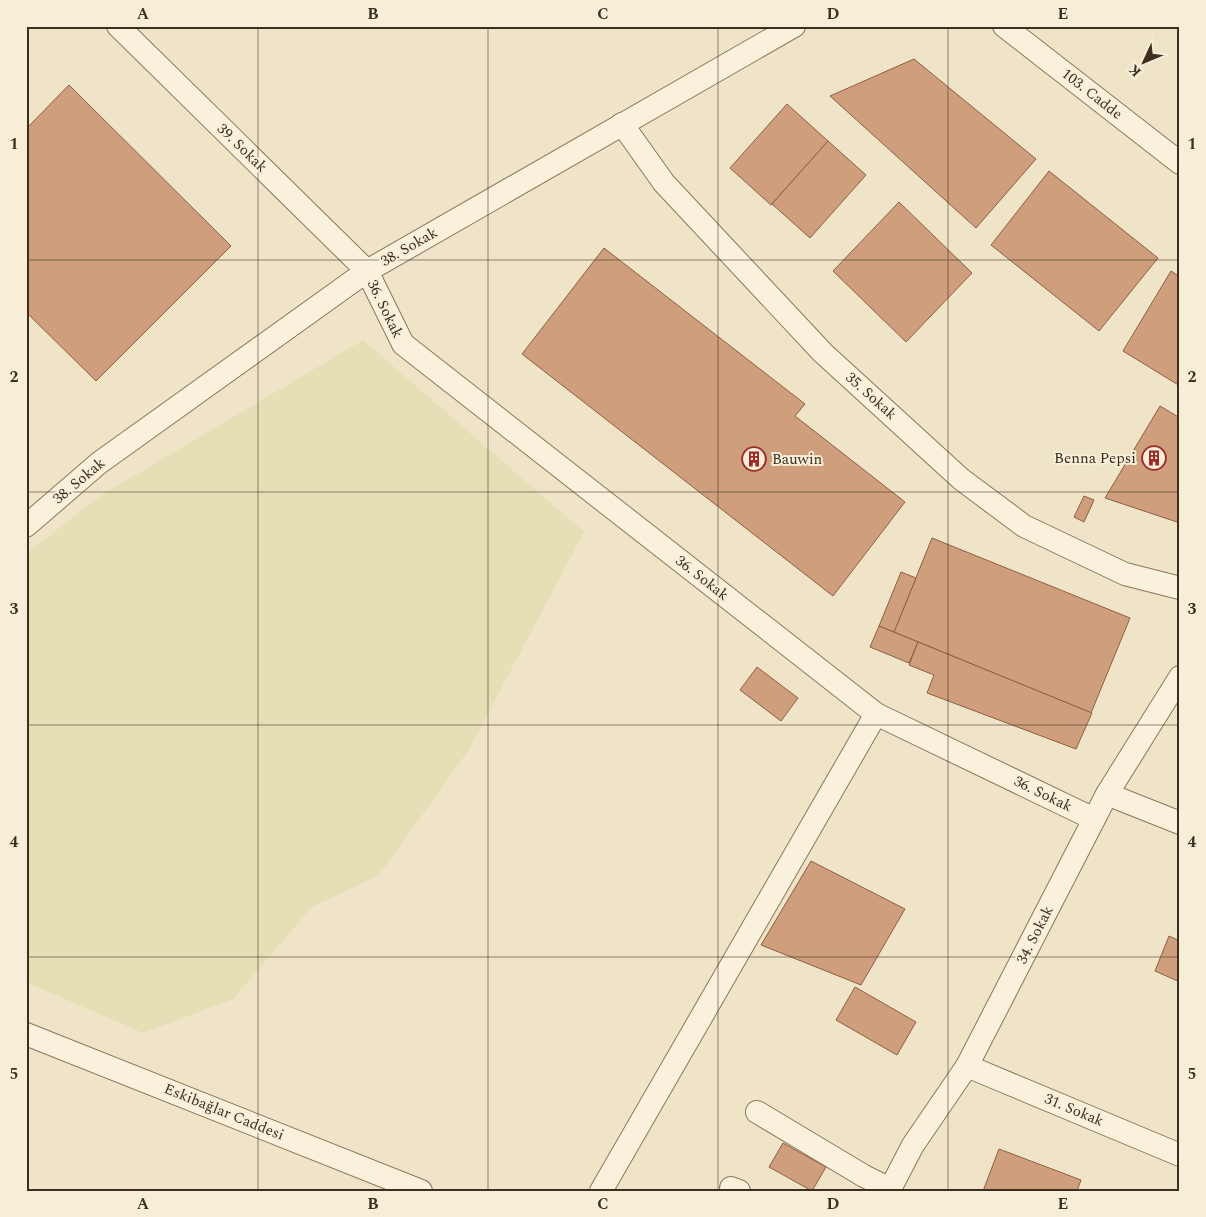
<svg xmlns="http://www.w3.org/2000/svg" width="1206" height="1217" font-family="Spectral,serif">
<rect width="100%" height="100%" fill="#f0e4c8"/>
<path fill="#e6deb5" d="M363,340L584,532L468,751L379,875L312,907L233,999L143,1033L26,982V554L100,496Z"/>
<g fill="#cf9f7d" stroke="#8d5f41">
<path d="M914,59L1036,159L976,228L830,96Z"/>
<path d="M69,85L231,246L96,381L26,312V129Z"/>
<path d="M787,104L828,141L771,205L730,168Z"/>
<path d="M828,141L866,175L810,238L772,204Z"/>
<path d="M1049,171L1158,258L1099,331L991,245Z"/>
<path d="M899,202L972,273L906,342L833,271Z"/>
<path d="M604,248L805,404L795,416L905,502L833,596L522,354Z"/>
<path d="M1171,271L1180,277V386L1123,351Z"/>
<path d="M1160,406L1180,418V523L1105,498Z"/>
<path d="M1084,496L1094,500L1084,522L1074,517Z"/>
<path d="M932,538L1130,618L1091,713L894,632Z"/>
<path d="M901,572L916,578L894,632L879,626Z"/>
<path d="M879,626L918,642L909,663L870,647Z"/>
<path d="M918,642L1092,713L1076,749L927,693L934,675L909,665Z"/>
<path d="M757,667L798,698L781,721L740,690Z"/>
<path d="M811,861L905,909L861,985L761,945Z"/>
<path d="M1169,936L1180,941V982L1155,971Z"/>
<path d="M855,987L916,1022L897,1055L836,1020Z"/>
<path d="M783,1143L826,1167L812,1191L769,1167Z"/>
<path d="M999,1149L1081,1180L1077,1191H983Z"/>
</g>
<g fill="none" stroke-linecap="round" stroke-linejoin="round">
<g stroke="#8d765c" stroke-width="24">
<g id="minor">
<path d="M118,26L367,271L403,344L876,714L1094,819"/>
<path d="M1004,26L1180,163"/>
<path d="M622,124L664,183L823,353L961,479L1024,526L1125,574L1180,588"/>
<path d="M26,526L99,463L367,271L794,26"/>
<path d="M1107,794L1180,823"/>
<path d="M26,1034L421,1191"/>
<path d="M967,1066L1180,1155"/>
<path d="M757,1112L864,1176L890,1189"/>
<path d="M731,1188L739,1191"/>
<path d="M601,1191L876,714"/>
<path d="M889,1191L913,1145L967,1066L1107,794L1180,677"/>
</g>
</g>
<use href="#minor" stroke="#faf1dc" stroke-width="22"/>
</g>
<path fill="none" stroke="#3d2e20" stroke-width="1" stroke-opacity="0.55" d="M258,26V1191M488,26V1191M718,26V1191M948,26V1191M26,260H1180M26,492H1180M26,725H1180M26,957H1180"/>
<defs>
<g id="building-ring" transform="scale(1.25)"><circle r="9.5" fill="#f7eed8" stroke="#9e2a2b" stroke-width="1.5"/><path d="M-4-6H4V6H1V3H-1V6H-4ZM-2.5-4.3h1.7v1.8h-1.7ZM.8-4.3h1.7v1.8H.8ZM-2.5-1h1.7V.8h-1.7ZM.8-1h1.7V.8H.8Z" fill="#9e2a2b"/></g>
</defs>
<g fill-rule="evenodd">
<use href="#building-ring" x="1154" y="458"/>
<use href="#building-ring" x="754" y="459"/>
</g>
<g text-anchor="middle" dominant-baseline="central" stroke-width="4" stroke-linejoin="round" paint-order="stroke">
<g font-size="15" fill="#3d2e20" stroke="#f7eed8">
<text transform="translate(1092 94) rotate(38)">103. Cadde</text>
<text transform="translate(242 148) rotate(44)">39. Sokak</text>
<text transform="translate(409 247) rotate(-30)">38. Sokak</text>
<text transform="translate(385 309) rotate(64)">36. Sokak</text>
<text transform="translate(871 396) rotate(42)">35. Sokak</text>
<text transform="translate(79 481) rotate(-40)">38. Sokak</text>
<text transform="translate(702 578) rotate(38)">36. Sokak</text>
<text transform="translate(1043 794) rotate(26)">36. Sokak</text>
<text transform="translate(1035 935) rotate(-63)">34. Sokak</text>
<text transform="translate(1074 1110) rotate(23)">31. Sokak</text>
<text transform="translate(224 1112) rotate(22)">Eskibağlar Caddesi</text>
</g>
<g font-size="15" fill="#3d2e20" stroke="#f7eed8" text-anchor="end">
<text x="1136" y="458">Benna Pepsi</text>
<text x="772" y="459" text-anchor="start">Bauwin</text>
</g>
</g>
<rect width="1206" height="1217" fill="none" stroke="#f7eed8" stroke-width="55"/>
<g transform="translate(1144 62) rotate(226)" stroke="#f7eed8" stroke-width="4" paint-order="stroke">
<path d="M0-4L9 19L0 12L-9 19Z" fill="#3d2e20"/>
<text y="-8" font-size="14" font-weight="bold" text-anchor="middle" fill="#3d2e20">K</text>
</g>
<rect x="28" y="28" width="1150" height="1162" fill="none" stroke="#3d2e20" stroke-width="2"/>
<g font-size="16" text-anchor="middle" font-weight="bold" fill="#3d2e20">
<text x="143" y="19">A</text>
<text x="373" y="19">B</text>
<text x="603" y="19">C</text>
<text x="833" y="19">D</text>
<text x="1063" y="19">E</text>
<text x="14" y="149">1</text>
<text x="1192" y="149">1</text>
<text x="14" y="382">2</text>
<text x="1192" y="382">2</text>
<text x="14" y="614">3</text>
<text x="1192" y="614">3</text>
<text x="14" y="847">4</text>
<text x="1192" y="847">4</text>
<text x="14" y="1079">5</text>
<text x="1192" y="1079">5</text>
<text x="143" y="1209">A</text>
<text x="373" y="1209">B</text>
<text x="603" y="1209">C</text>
<text x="833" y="1209">D</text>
<text x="1063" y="1209">E</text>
</g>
</svg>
